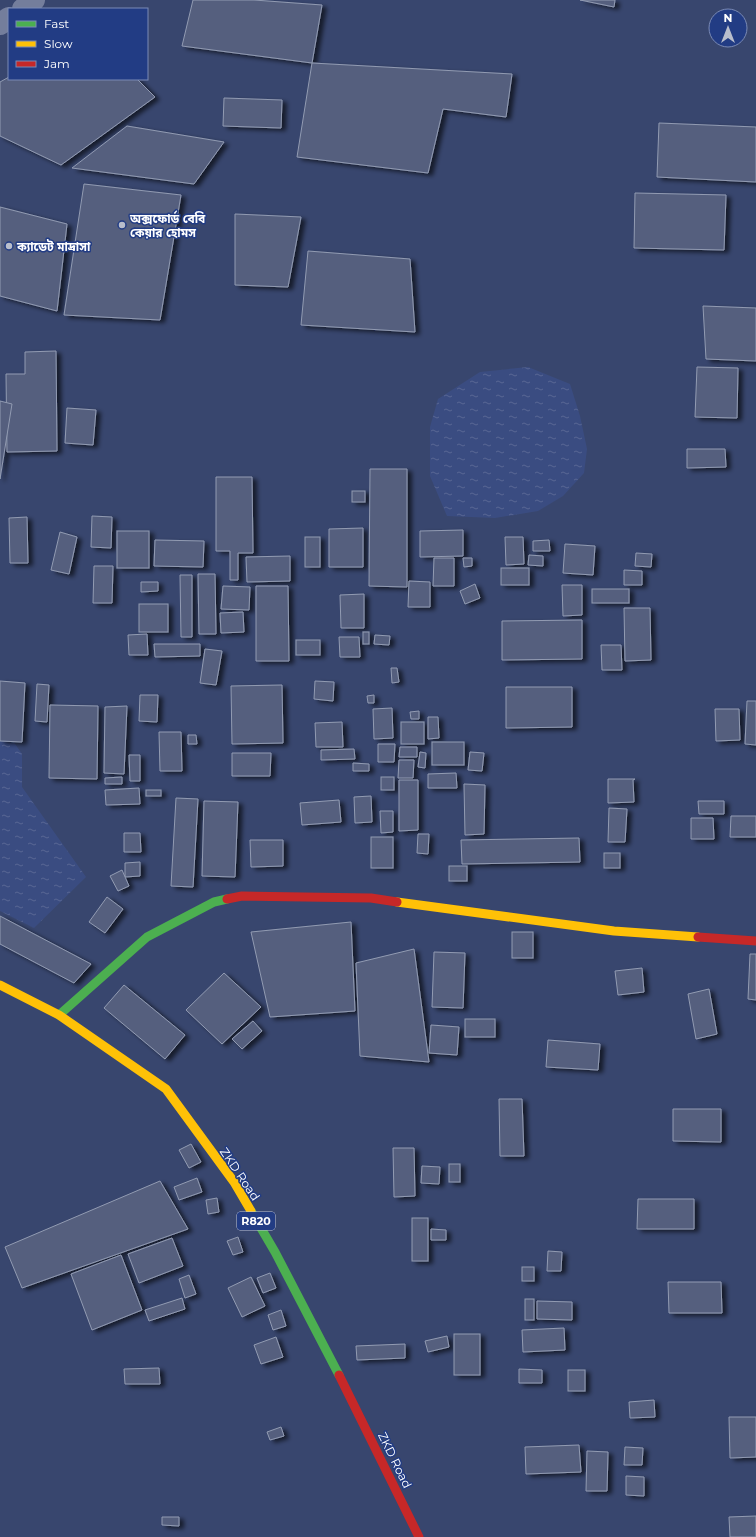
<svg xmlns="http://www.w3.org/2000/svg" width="756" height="1537" font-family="Montserrat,'Noto Sans Bengali',sans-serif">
<defs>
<pattern id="water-ripples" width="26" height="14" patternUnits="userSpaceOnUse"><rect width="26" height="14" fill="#3a4c81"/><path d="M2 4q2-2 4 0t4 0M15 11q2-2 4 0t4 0" fill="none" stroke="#586794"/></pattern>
<filter id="shadow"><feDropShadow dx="4.5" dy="2.5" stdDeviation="2" flood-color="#0009"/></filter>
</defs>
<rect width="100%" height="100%" fill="#38466e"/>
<g fill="url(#water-ripples)">
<path d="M528,367L570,384L580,416L587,449L584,473L563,496L538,511L495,518L447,516L430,476V427L438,399L480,372Z"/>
<path d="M0,722L22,754V787L86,877L34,928L0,911Z"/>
</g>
<g fill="#545f7e" stroke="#929bb2" filter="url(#shadow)">
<path d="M193,0H254L322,5L312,63L182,46Z"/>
<path d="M580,0H615L614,7Z"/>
<path d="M312,63L512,74L506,117L443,109L428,173L297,157Z"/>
<path d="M9,77V79H137L155,97L61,165L0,136V82Z"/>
<path d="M224,98L282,100L281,128L223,126Z"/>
<path d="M659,123L756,127V182L657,177Z"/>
<path d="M127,126L224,142L194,184L72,168Z"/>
<path d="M84,184L181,195L160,320L64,315Z"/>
<path d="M635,193L726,195L724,250L634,248Z"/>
<path d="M0,207L67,224L57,311L0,296Z"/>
<path d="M235,214L301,217L288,287L235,285Z"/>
<path d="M308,251L410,259L415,332L301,325Z"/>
<path d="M703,306L756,308V361L706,359Z"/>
<path d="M56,351L57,451L7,452L6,374H25V352Z"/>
<path d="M697,367L738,368L737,418L695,417Z"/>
<path d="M0,401L12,404L0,479Z"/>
<path d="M67,408L96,410L93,445L65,443Z"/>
<path d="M687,449H725L726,467L687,468Z"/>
<path d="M370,469H407V587L369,586Z"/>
<path d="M216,477H252L253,553H238V580H230V551H216Z"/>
<rect x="352" y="491" width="13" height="11"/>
<path d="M92,516L112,517L111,548L91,547Z"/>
<path d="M27,517L28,563H10L9,518Z"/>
<path d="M363,528V567H329V529Z"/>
<path d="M463,530V556L420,557V531Z"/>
<rect x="117" y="531" width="32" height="37"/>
<path d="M60,532L77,537L69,574L51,570Z"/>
<rect x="305" y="537" width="15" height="30"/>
<path d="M505,537H523L524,564L506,565Z"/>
<path d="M155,540L204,541L203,567L154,566Z"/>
<path d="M549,540L550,551H533V541Z"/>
<path d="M565,544L595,546L593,575L563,573Z"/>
<path d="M636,553L652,554L651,567L635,566Z"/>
<path d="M529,555L543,556V566L528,565Z"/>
<path d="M290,556V581L247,582L246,557Z"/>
<path d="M434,558H454V586H433Z"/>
<path d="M463,558H472V566L464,567Z"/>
<path d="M94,566H113L112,603H93Z"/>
<rect x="501" y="568" width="28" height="17"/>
<path d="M624,570L642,571V585H624Z"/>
<path d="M198,574H215L216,634H199Z"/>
<path d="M180,575H192V637H181Z"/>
<path d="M409,581L430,582V607H408Z"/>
<path d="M141,582H158V591L141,592Z"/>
<path d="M475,584L480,598L465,604L460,591Z"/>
<path d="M562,585H582V615L563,616Z"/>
<path d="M223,586L250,587L249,610L221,609Z"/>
<path d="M256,586H288L289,661H256Z"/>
<rect x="592" y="589" width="37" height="14"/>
<path d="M364,594V628H341L340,595Z"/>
<rect x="139" y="604" width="29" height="28"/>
<path d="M624,608H650L651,660L625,661Z"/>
<path d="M243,612L244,632L221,633L220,613Z"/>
<path d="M582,620V659L502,660V621Z"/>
<rect x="363" y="632" width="6" height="12"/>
<path d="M147,634L148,655H129L128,635Z"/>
<path d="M375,635L390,636L389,645L374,644Z"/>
<path d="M339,637H359L360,657H340Z"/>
<rect x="296" y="640" width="24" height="15"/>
<path d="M154,644H200V656L155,657Z"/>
<path d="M601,645H621L622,670H602Z"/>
<path d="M205,649L222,651L216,685L200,683Z"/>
<path d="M391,668H397L399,682L392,683Z"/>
<path d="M0,681L25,683L22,742L0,741Z"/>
<path d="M315,681L334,682L333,701L314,699Z"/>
<path d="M37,684L49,685L47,722L35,721Z"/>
<path d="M282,685L283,743L232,744L231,686Z"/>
<path d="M506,687H572V727L506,728Z"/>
<path d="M140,695H158L157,722L139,721Z"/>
<path d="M374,695V703H368L367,696Z"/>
<path d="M747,701H756V745L745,744Z"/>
<path d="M50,705L98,706L97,779L49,778Z"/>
<path d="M127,706L124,774L104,773L105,707Z"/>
<path d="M392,708L393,738L374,739L373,709Z"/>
<path d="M715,709H739L740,740L716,741Z"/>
<path d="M419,711V719H411L410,712Z"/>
<path d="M428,717H438L439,738L428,739Z"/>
<path d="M342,722L343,747H316L315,723Z"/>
<rect x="401" y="722" width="23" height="22"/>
<path d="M159,732H181L182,771H160Z"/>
<path d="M188,735H196L197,744H188Z"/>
<rect x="432" y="742" width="32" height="23"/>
<path d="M378,744H395L394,762H378Z"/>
<path d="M400,747H417V757H399Z"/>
<path d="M354,749L355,759L321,760V750Z"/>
<path d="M420,752L426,753L425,768L418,767Z"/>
<path d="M470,752L484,753L482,771L468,770Z"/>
<path d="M232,753H271L270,776H232Z"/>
<path d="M129,755H140V781H130Z"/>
<path d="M399,760H414L413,778H398Z"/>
<path d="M353,763L369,764V771H353Z"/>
<path d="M456,773L457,788H428V774Z"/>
<path d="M122,777V784H105V778Z"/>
<rect x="381" y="777" width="13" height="13"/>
<path d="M608,779H635L633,780L634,802L608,803Z"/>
<path d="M399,780H418V830L399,831Z"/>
<path d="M464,784L485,785L484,834L465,835Z"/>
<path d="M139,788L140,804L106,805L105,790Z"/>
<rect x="146" y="790" width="15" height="6"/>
<path d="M371,796L372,822L355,823L354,797Z"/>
<path d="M176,798L198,799L193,887L171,886Z"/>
<path d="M339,800L341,822L302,825L300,803Z"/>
<path d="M204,801L238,802L235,877L202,876Z"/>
<path d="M698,801H724V814H699Z"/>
<path d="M609,808L627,809L625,842H608Z"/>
<path d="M380,811H393V832L381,833Z"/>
<path d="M731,816H756V837H730Z"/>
<path d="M691,818H713L714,839H691Z"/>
<path d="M124,833H140L141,852H124Z"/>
<path d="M418,834H429L428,854L417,853Z"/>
<rect x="371" y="837" width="22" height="31"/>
<path d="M579,838L580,862L462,864L461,840Z"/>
<path d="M250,840H283V866L251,867Z"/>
<rect x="604" y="853" width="16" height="15"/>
<path d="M140,862V876L125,877V863Z"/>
<rect x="449" y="866" width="18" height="15"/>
<path d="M122,870L129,886L118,891L110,876Z"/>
<path d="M107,897L123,909L105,933L89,922Z"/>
<path d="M0,916L91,964L74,983L0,944Z"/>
<path d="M351,922L355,1011L270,1017L251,932Z"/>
<rect x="512" y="932" width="21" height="26"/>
<path d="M414,949L429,1062L360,1056L356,963Z"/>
<path d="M434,952L465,953L463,1008L432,1007Z"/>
<path d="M750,954H756V1000L748,999Z"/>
<path d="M642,968L644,992L618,995L615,971Z"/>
<path d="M224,973L261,1007L222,1044L186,1010Z"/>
<path d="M124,985L185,1035L165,1059L104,1008Z"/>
<path d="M709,989L717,1034L696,1039L688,994Z"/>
<rect x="465" y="1019" width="30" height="18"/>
<path d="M253,1021L262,1031L242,1049L232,1039Z"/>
<path d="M431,1025L459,1027L457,1055L429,1053Z"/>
<path d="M548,1040L600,1044L598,1070L546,1067Z"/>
<path d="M499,1099H522L524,1156H500Z"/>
<path d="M673,1109H721V1142L673,1141Z"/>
<path d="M191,1144L201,1162L189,1168L179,1150Z"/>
<path d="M393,1148H414L415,1196L394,1197Z"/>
<rect x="449" y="1164" width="11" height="18"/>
<path d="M422,1166L440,1167L439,1184L421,1183Z"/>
<path d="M197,1178L202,1192L179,1200L174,1187Z"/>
<path d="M160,1181L188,1229L22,1288L5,1247Z"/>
<path d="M217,1198L219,1212L208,1214L206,1200Z"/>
<path d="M638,1199H694V1229H637Z"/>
<rect x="412" y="1218" width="16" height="43"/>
<path d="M431,1229L446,1230V1240H431Z"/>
<path d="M238,1237L243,1252L233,1255L227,1241Z"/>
<path d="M172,1238L183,1266L139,1283L128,1254Z"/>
<path d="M548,1251L562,1252L561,1271H547Z"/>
<path d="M121,1255L142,1310L92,1330L71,1274Z"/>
<rect x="522" y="1267" width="12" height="14"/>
<path d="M270,1273L276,1288L263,1293L257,1278Z"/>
<path d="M189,1275L196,1294L185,1298L179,1279Z"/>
<path d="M251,1277L265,1306L242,1317L228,1288Z"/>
<path d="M668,1282H721L722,1313H669Z"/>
<path d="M182,1298L185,1309L149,1321L145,1310Z"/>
<rect x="525" y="1299" width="9" height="21"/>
<path d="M537,1301L572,1302V1320L537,1319Z"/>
<path d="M281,1310L286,1326L273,1330L268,1315Z"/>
<path d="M564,1328L565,1350L523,1352L522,1330Z"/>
<rect x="454" y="1334" width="26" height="41"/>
<path d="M447,1336L449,1347L428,1352L425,1341Z"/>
<path d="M276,1337L283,1357L261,1364L254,1345Z"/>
<path d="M405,1344V1358L357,1360L356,1346Z"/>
<path d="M159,1368L160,1384H125L124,1369Z"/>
<path d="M519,1369L542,1370V1383H519Z"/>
<rect x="568" y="1370" width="17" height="21"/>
<path d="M654,1400L655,1417L630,1418L629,1402Z"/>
<path d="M729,1417H756V1457L730,1458Z"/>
<path d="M281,1427L284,1436L270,1440L267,1432Z"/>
<path d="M579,1445L581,1472L526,1474L525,1447Z"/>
<path d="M625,1447L643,1448L642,1465H624Z"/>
<path d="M587,1451L608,1452L607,1491H586Z"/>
<path d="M626,1476L644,1477V1496L626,1495Z"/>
<path d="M756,1516V1537H730L729,1517Z"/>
<path d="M162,1517H179V1526L162,1525Z"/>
</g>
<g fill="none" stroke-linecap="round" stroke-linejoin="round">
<g stroke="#747e9c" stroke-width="22">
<path d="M23,9L34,0"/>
<path d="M0,24L9,18"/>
</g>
<g stroke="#4caf50" stroke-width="9">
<path d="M59,1015L147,937L214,902L227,899"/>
<path d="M251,1211L275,1252L339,1375"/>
</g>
<g stroke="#ffc107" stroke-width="9">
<path d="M397,902L614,931L698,937"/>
<path d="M0,985L59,1015L166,1089L234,1182L251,1211"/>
</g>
<g stroke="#c62828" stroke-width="9">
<path d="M227,899L242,896L371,898L397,902"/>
<path d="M698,937L756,941"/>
<path d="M339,1375L419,1537"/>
</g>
</g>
<g fill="#b9becc" stroke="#223c84" stroke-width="1.5">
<circle cx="122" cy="225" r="4"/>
<circle cx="9" cy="246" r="4"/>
</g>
<g text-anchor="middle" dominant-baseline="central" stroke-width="3" stroke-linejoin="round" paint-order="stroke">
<rect fill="#223c84" stroke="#bdc4da" stroke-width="1" x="237" y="1212" width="38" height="18" rx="3"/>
<g font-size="11" font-weight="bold" fill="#fff">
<text x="256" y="1221">R820</text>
</g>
<g font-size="12" font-weight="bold" fill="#fff" stroke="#223c84" text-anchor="start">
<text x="130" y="218">অক্সফোর্ড বেবি<tspan x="130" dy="14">কেয়ার হোমস</tspan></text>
<text x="17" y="246">ক্যাডেট মাদ্রাসা</text>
</g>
<g font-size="12" fill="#fff" stroke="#223c84">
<text transform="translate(240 1174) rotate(56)">ZKD Road</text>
<text transform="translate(395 1460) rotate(64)">ZKD Road</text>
</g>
</g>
<rect x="8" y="8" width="140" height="72" fill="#223c84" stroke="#7a8ab5"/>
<rect x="16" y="21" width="20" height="6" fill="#4caf50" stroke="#7a8ab5"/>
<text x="44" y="28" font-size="12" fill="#ffffff">Fast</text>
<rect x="16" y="41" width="20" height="6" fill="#ffc107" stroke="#7a8ab5"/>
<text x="44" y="48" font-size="12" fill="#ffffff">Slow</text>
<rect x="16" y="61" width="20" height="6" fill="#c62828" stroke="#7a8ab5"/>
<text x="44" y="68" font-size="12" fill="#ffffff">Jam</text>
<g transform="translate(728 28)"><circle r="19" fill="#223c84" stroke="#7a8ab5"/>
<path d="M0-3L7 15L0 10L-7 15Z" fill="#b9becc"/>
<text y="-6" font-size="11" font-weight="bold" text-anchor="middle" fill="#ffffff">N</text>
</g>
</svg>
